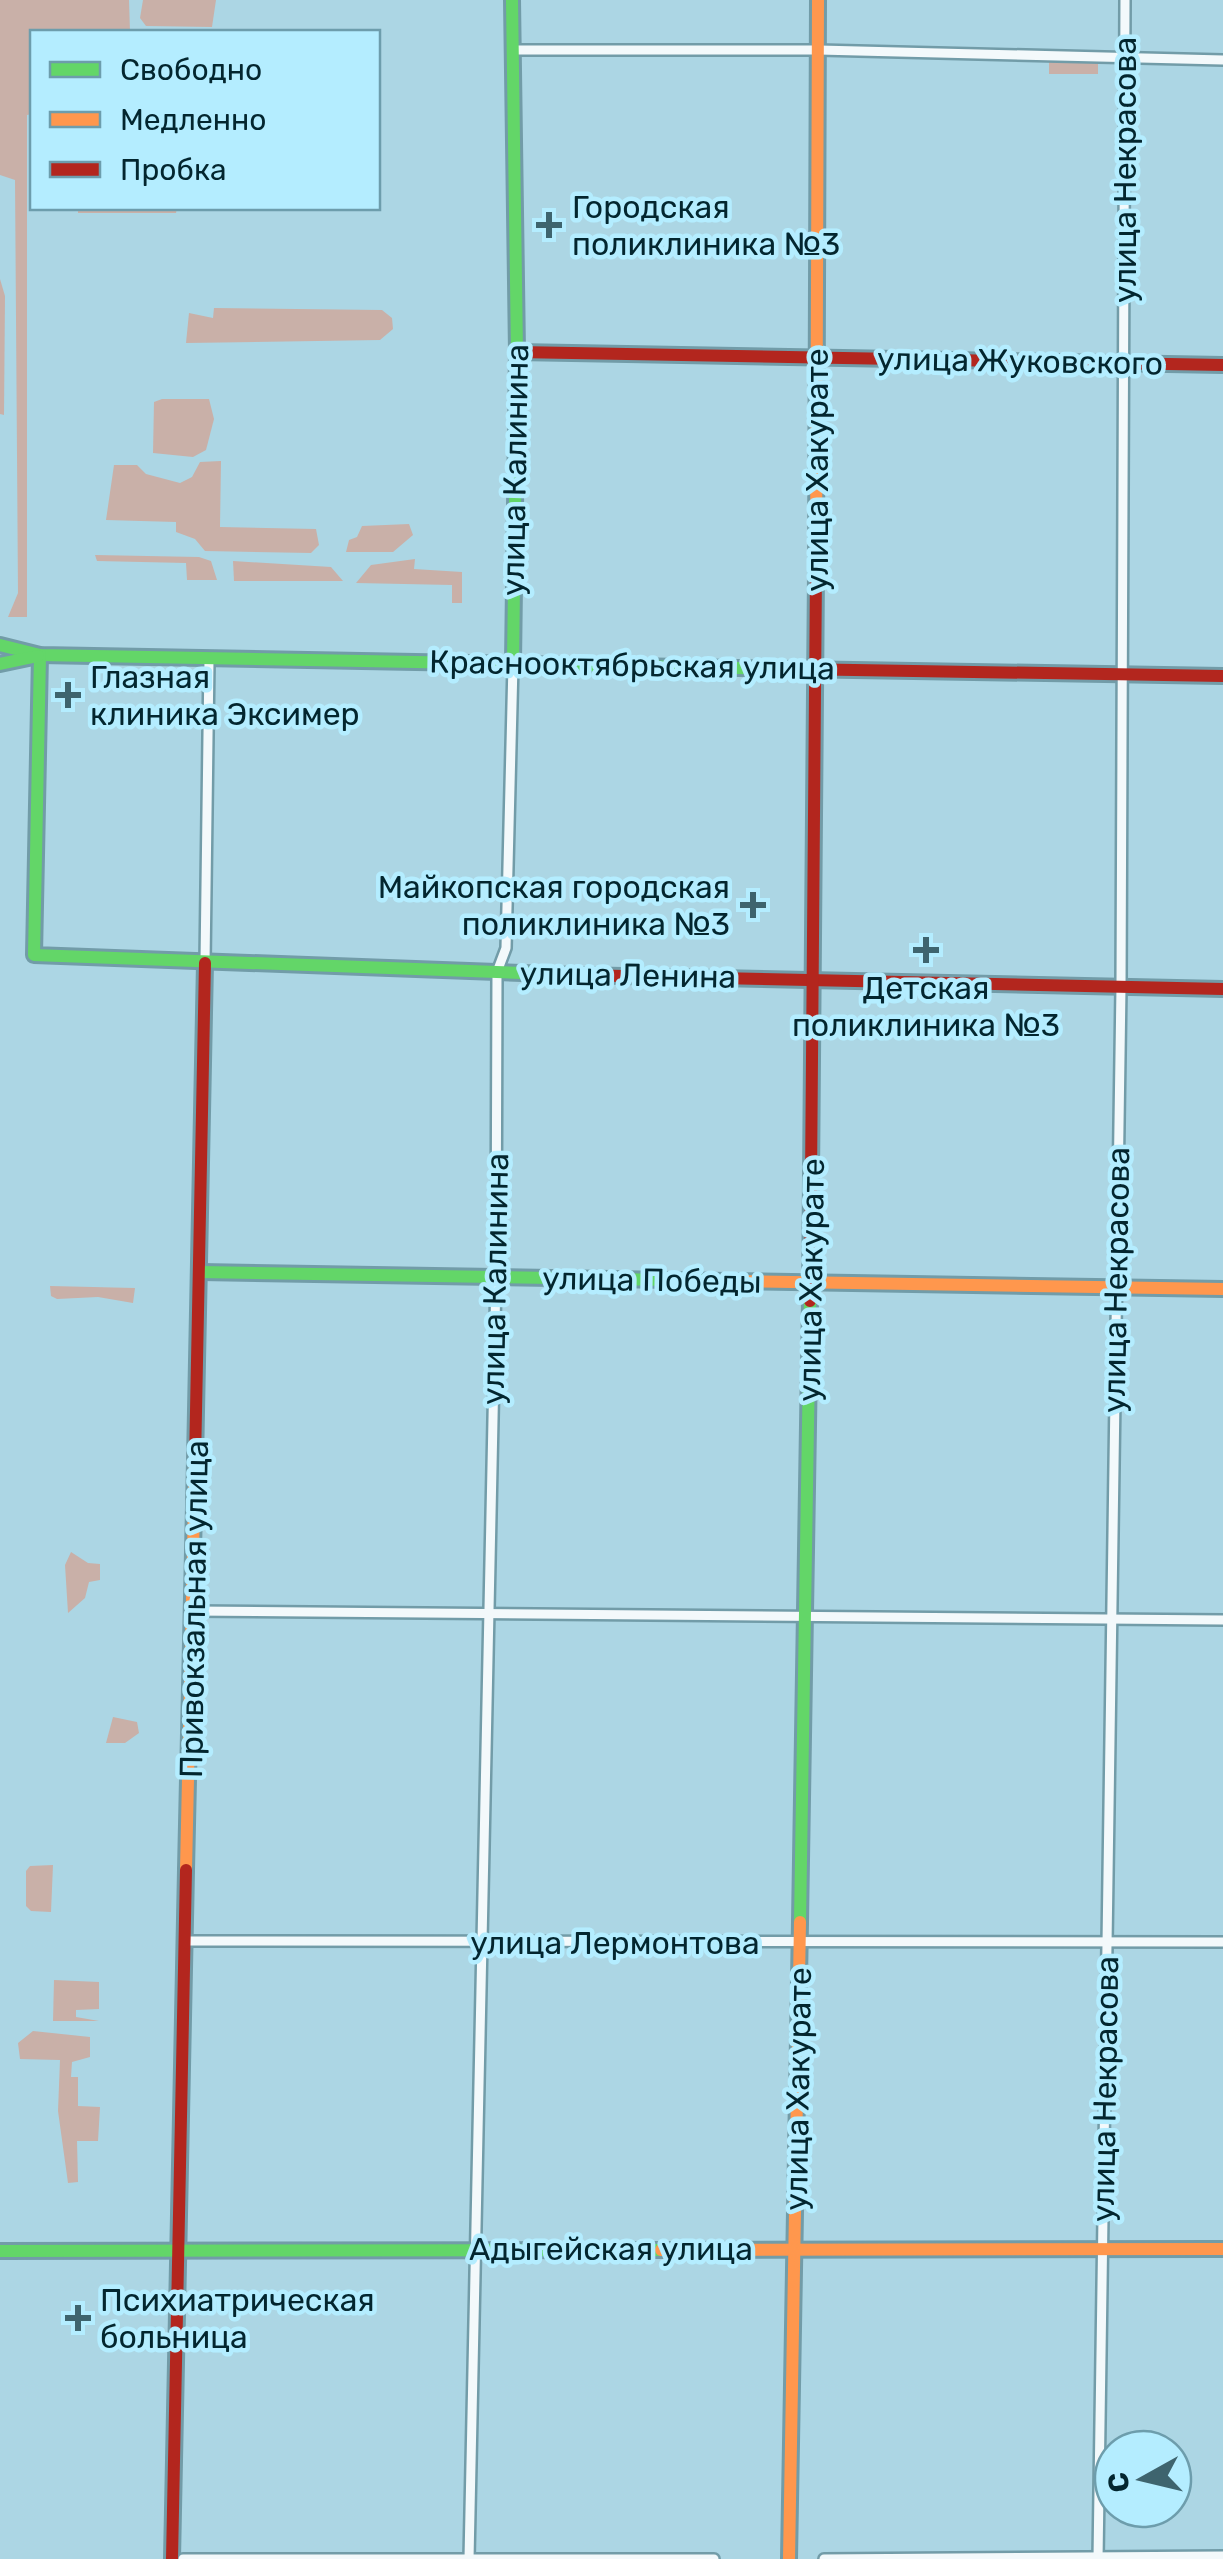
<svg xmlns="http://www.w3.org/2000/svg" width="1223" height="2559" font-family="Rubik,sans-serif">
<rect width="100%" height="100%" fill="#acd6e4"/>
<g fill="#c9b0a8">
<path d="M0,0H129L130,32H32V114L27,115V617H8L18,593L15,180L0,175Z"/>
<path d="M143,0H216L212,27L146,26L140,18Z"/>
<path d="M1049,62L1098,63V74H1049Z"/>
<path d="M78,208H177L176,213H78Z"/>
<path d="M0,279L5,296L4,415L0,414Z"/>
<path d="M214,308L382,310L392,318L393,329L380,340L186,343L189,313L213,318Z"/>
<path d="M162,399H209L214,419L206,450L193,457L153,453L154,402Z"/>
<path d="M221,461L220,527L316,529L319,545L311,553L205,551L195,539L176,532V522L106,520L114,465H137L146,474L180,483L192,477L200,462Z"/>
<path d="M409,524L413,535L393,552H346L349,540L357,537L362,526Z"/>
<path d="M95,555L199,557L211,561L217,580H187L186,563L97,561Z"/>
<path d="M415,559L414,569L462,572V603H452V585L356,583L371,565Z"/>
<path d="M233,561L331,567L343,581H234Z"/>
<path d="M50,1286L135,1288L133,1303L98,1297L57,1299L51,1296Z"/>
<path d="M71,1552L88,1563L100,1564V1580L89,1582L85,1598L68,1613L65,1565Z"/>
<path d="M113,1717L137,1722L139,1733L125,1743H106Z"/>
<path d="M53,1865L51,1912L31,1911L26,1906V1871L30,1866Z"/>
<path d="M54,1980L99,1982V2009L76,2010V2017L99,2021H53Z"/>
<path d="M33,2031L90,2037V2057L72,2062L71,2077H78V2106L100,2107L98,2141H77L78,2182L68,2183L58,2111L60,2060L20,2059L18,2043Z"/>
</g>
<g fill="none" stroke-linecap="round" stroke-linejoin="round">
<g stroke="#729ca8" stroke-width="14">
<g id="street">
<path d="M513,50H819L1223,60"/>
<path d="M205,963L209,660"/>
<path d="M193,1611L1223,1620"/>
<path d="M188,1941L1223,1942"/>
<path d="M183,2559H714"/>
<path d="M469,2559L496,1277L497,972L506,948L513,664"/>
<path d="M824,2559L1223,2556"/>
<path d="M1098,2559L1121,987L1125,0"/>
</g>
</g>
<g stroke="#729ca8" stroke-width="18">
<g id="fast">
<path d="M512,0L517,352L513,663"/>
<path d="M0,645L40,655L794,669"/>
<path d="M40,655L34,955L576,975"/>
<path d="M0,664L38,656"/>
<path d="M201,1272L728,1281"/>
<path d="M800,1922L810,1301"/>
<path d="M0,2251L661,2250"/>
</g>
</g>
<g stroke="#729ca8" stroke-width="18">
<g id="slow">
<path d="M816,572L818,0"/>
<path d="M728,1281L1223,1289"/>
<path d="M186,1870L195,1461"/>
<path d="M661,2250L1223,2249"/>
<path d="M789,2559L800,1922"/>
</g>
</g>
<g stroke="#729ca8" stroke-width="18">
<g id="jam">
<path d="M517,352L1223,365"/>
<path d="M794,669L1223,676"/>
<path d="M576,975L1223,989"/>
<path d="M810,1301L816,572"/>
<path d="M195,1461L205,963"/>
<path d="M172,2559L186,1870"/>
</g>
</g>
<use href="#street" stroke="#f3f9fb" stroke-width="9"/>
<use href="#fast" stroke="#63d668" stroke-width="12"/>
<use href="#slow" stroke="#ff974d" stroke-width="12"/>
<use href="#jam" stroke="#b3261e" stroke-width="12"/>
</g>
<g fill="#3e646e" stroke="#b4edff" stroke-width="4">
<path d="M544 210h10v10h10v10h-10v10h-10v-10h-10v-10h10z"/>
<path d="M63 680h10v10h10v10h-10v10h-10v-10h-10v-10h10z"/>
<path d="M748 890h10v10h10v10h-10v10h-10v-10h-10v-10h10z"/>
<path d="M921 935h10v10h10v10h-10v10h-10v-10h-10v-10h10z"/>
<path d="M73 2303h10v10h10v10h-10v10h-10v-10h-10v-10h10z"/>
</g>
<g text-anchor="middle" dominant-baseline="central" stroke-width="9" stroke-linejoin="round" paint-order="stroke">
<g font-size="32" fill="#03262f" stroke="#b4edff">
<text transform="translate(1125 170) rotate(-90)">улица Некрасова</text>
<text transform="translate(1020 361) rotate(1)">улица Жуковского</text>
<text transform="translate(515 470) rotate(-89)">улица Калинина</text>
<text transform="translate(817 470) rotate(-90)">улица Хакурате</text>
<text transform="translate(632 665) rotate(1)">Краснооктябрьская улица</text>
<text transform="translate(628 975) rotate(1)">улица Ленина</text>
<text transform="translate(495 1279) rotate(-89)">улица Калинина</text>
<text transform="translate(652 1280) rotate(1)">улица Победы</text>
<text transform="translate(811 1280) rotate(-89)">улица Хакурате</text>
<text transform="translate(1116 1280) rotate(-89)">улица Некрасова</text>
<text transform="translate(194 1609) rotate(-89)">Привокзальная улица</text>
<text x="615" y="1943">улица Лермонтова</text>
<text transform="translate(798 2089) rotate(-89)">улица Хакурате</text>
<text transform="translate(1105 2089) rotate(-89)">улица Некрасова</text>
<text x="611" y="2249">Адыгейская улица</text>
</g>
<g font-size="32" fill="#03262f" stroke="#b4edff" text-anchor="start">
<text x="572" y="207">Городская<tspan x="572" dy="37">поликлиника №3</tspan></text>
<text x="90" y="677">Глазная<tspan x="90" dy="37">клиника Эксимер</tspan></text>
<text x="730" y="887" text-anchor="end">Майкопская городская<tspan x="730" dy="37">поликлиника №3</tspan></text>
<text x="926" y="988" text-anchor="middle">Детская<tspan x="926" dy="37">поликлиника №3</tspan></text>
<text x="100" y="2300">Психиатрическая<tspan x="100" dy="37">больница</tspan></text>
</g>
</g>
<rect x="30" y="30" width="350" height="180" fill="#b4edff" stroke="#6d9dac" stroke-width="2.5"/>
<rect x="50" y="62" width="50" height="15" fill="#63d668" stroke="#6d9dac" stroke-width="2.5"/>
<text x="120" y="80" font-size="30" fill="#03262f">Свободно</text>
<rect x="50" y="112" width="50" height="15" fill="#ff974d" stroke="#6d9dac" stroke-width="2.5"/>
<text x="120" y="130" font-size="30" fill="#03262f">Медленно</text>
<rect x="50" y="162" width="50" height="15" fill="#b3261e" stroke="#6d9dac" stroke-width="2.5"/>
<text x="120" y="180" font-size="30" fill="#03262f">Пробка</text>
<g transform="translate(1143 2479) rotate(262)"><circle r="48" fill="#b4edff" stroke="#6d9dac" stroke-width="2.5"/>
<path d="M0-8L18 38L0 25L-18 38Z" fill="#3e646e"/>
<text y="-15" font-size="28" font-weight="bold" text-anchor="middle" fill="#03262f">С</text>
</g>
</svg>
